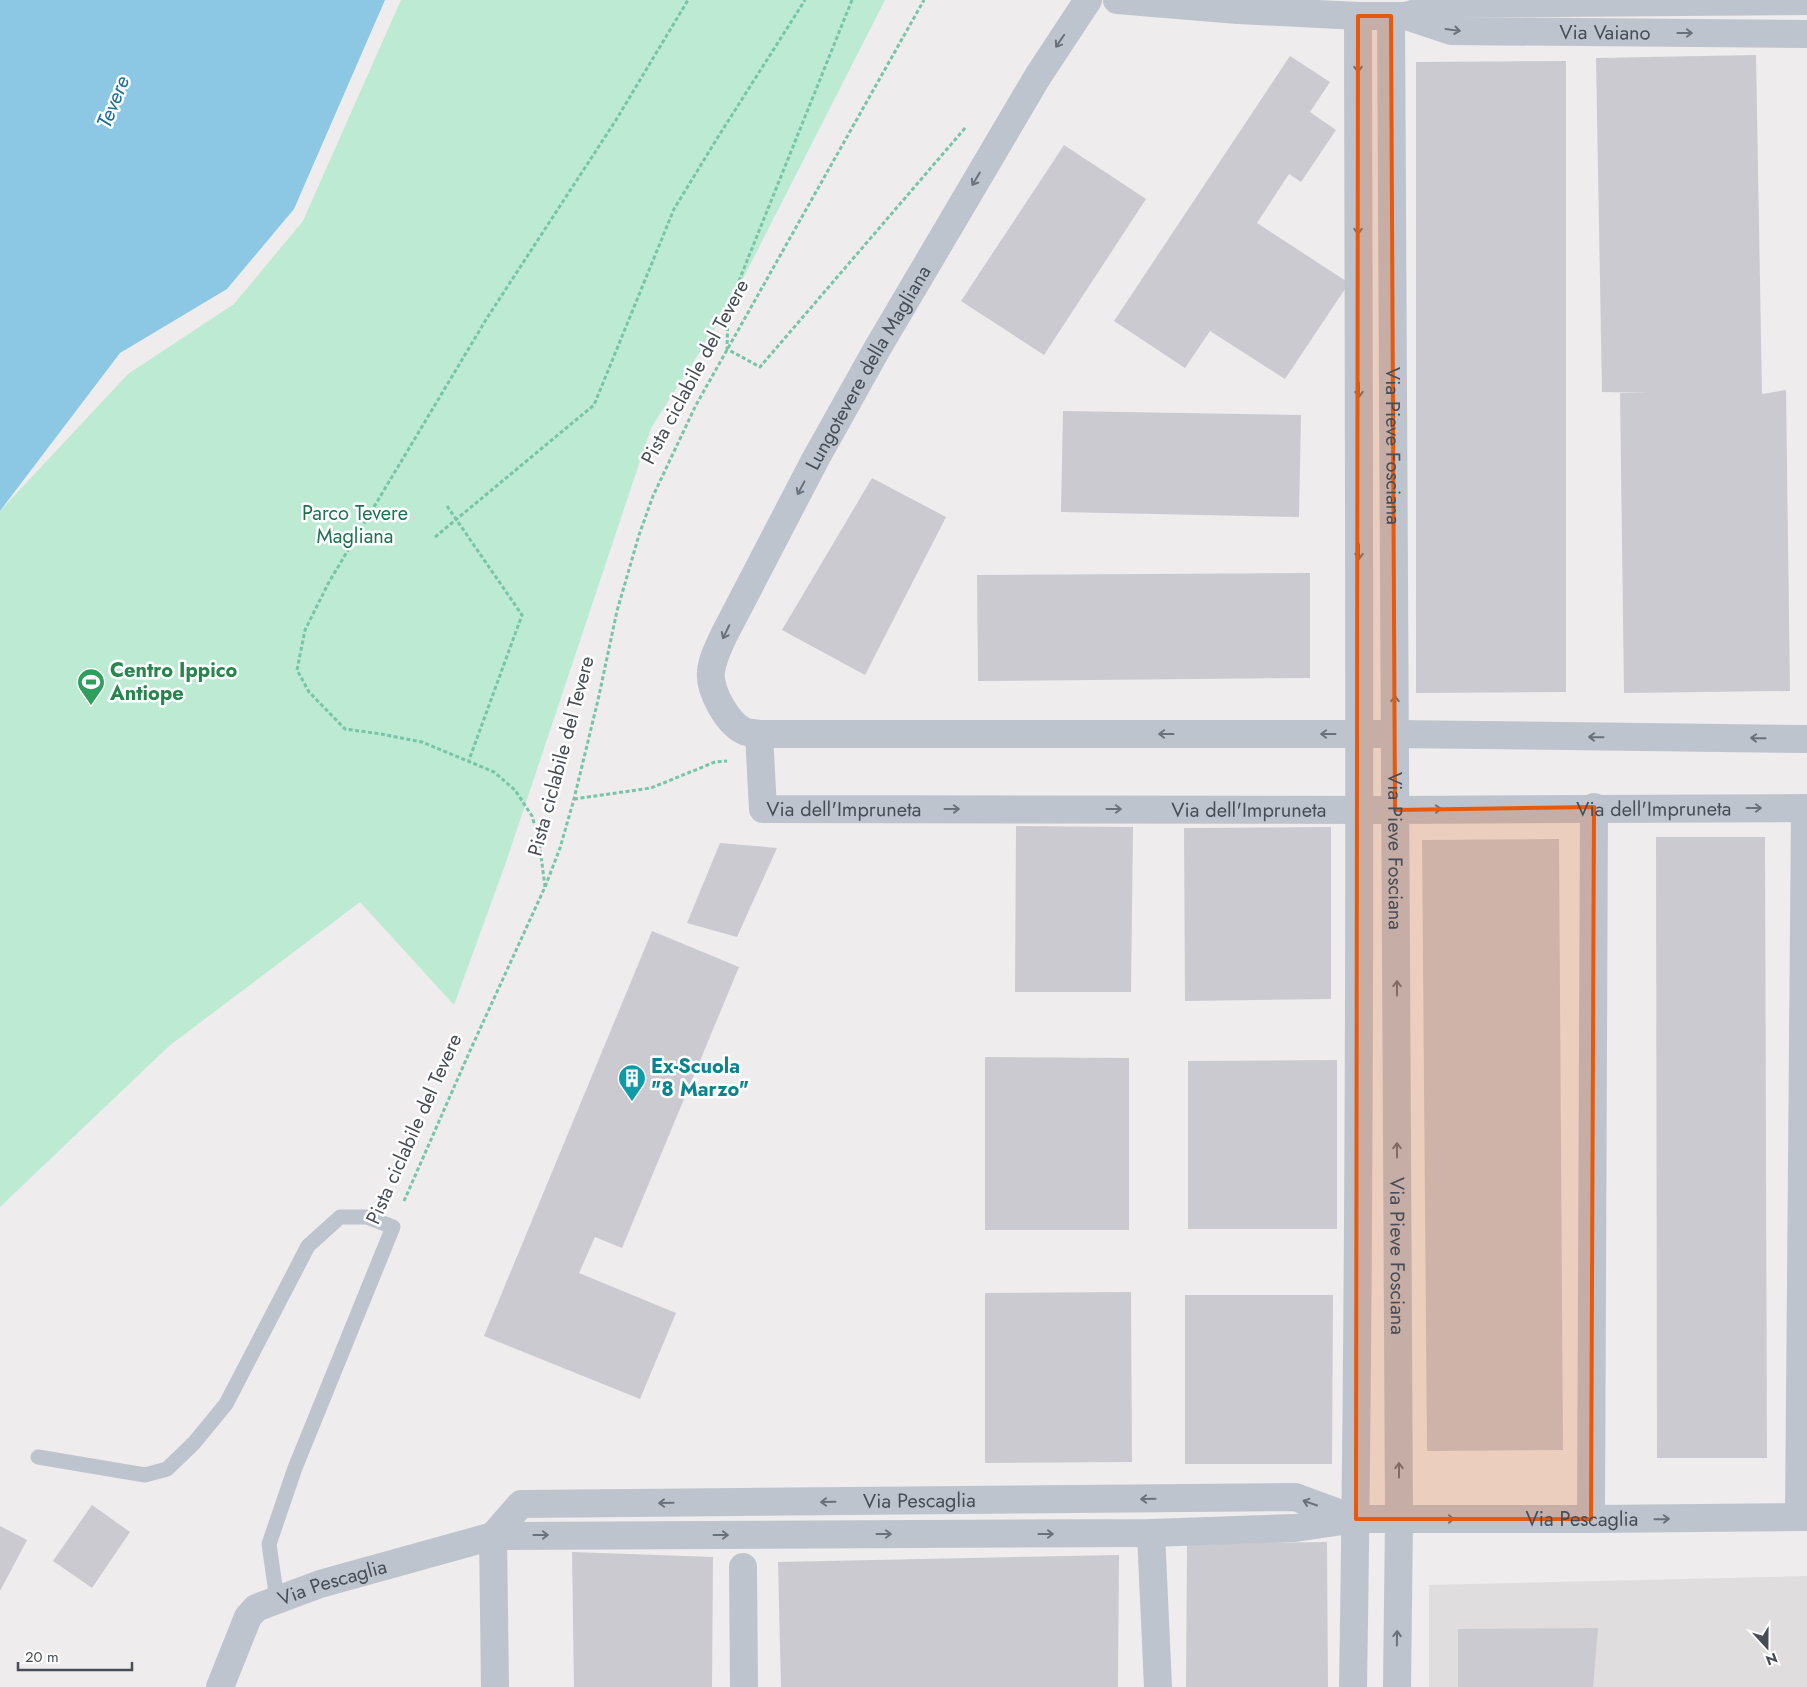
<svg xmlns="http://www.w3.org/2000/svg" width="1807" height="1687" font-family="Jost,sans-serif">
<rect width="100%" height="100%" fill="#eeecec"/>
<path fill="#dfdddd" d="M1807,1576V1687H1429V1585Z"/>
<path fill="#bcead3" d="M401,0H885L728,308L651,428L505,865L454,1005L360,902L169,1046L0,1207V511L128,374L234,304L303,221Z"/>
<path fill="#8cc8e4" d="M0,0H385L294,209L227,289L120,353L0,511Z"/>
<g fill="#cacad0">
<path d="M1756,55L1762,394L1786,390L1790,691L1624,693L1620,393H1651L1602,392L1596,58Z"/>
<path d="M1290,56L1330,82L1310,112L1336,130L1301,182L1289,174L1257,223L1349,283L1285,379L1210,331L1185,368L1114,321Z"/>
<path d="M1566,61V692L1416,693V62Z"/>
<path d="M1064,145L1146,199L1044,355L961,301Z"/>
<path d="M1063,411L1301,415L1299,517L1061,512Z"/>
<path d="M872,478L946,517L865,675L782,630Z"/>
<path d="M1310,573V678L978,681L977,575Z"/>
<path d="M1016,826L1133,827L1131,992H1015Z"/>
<path d="M1331,827V999L1185,1001L1184,828Z"/>
<path d="M1656,837H1765L1767,1458H1657Z"/>
<path d="M1559,839L1563,1450L1427,1451L1422,840Z"/>
<path d="M720,843L777,848L737,937L687,923Z"/>
<path d="M652,931L739,967L622,1248L595,1237L579,1273L676,1313L640,1399L484,1336Z"/>
<path d="M985,1057L1129,1058V1230H985Z"/>
<path d="M1337,1060V1229H1188V1061Z"/>
<path d="M1131,1292L1132,1462L985,1463V1293Z"/>
<path d="M1185,1295H1333L1332,1464H1185Z"/>
<path d="M92,1505L130,1532L92,1588L53,1561Z"/>
<path d="M0,1526L27,1540L0,1591Z"/>
<path d="M1327,1542L1328,1687H1186L1187,1544Z"/>
<path d="M572,1552L713,1557L712,1687H574Z"/>
<path d="M1119,1555L1118,1687H781L778,1562Z"/>
<path d="M1598,1628L1593,1687H1458V1629Z"/>
</g>
<g fill="none" stroke-linecap="round" stroke-linejoin="round">
<g stroke="#77c5a7" stroke-width="3" stroke-dasharray="4 2.5" stroke-linecap="butt">
<path d="M852,0L728,308L727,349L760,367L966,127"/>
<path d="M447,506L522,615L469,760"/>
<path d="M435,537L594,405L674,209L718,137L805,0"/>
<path d="M574,799L651,788L715,762L727,761"/>
<path d="M545,887L539,840L532,816L515,790L494,772L422,742L381,734L345,729L309,692L297,670L305,630L329,582L487,318L616,120L688,0"/>
<path d="M404,1201L469,1053L545,887L560,848L574,799L598,700L617,611L639,535L653,496L696,405L924,0"/>
</g>
<path stroke="#bec4cd" stroke-width="15" d="M38,1457L145,1475L167,1469L194,1443L226,1404L308,1246L340,1217H367L393,1227L295,1468L269,1544L277,1600"/>
<g stroke="#bec4cd" stroke-width="28">
<path id="s1" d="M1117,0L1238,10L1358,16H1406L1451,31L1807,34"/>
<path id="s2" d="M1391,16L1399,1519L1397,1687"/>
<path d="M1406,16L1446,4L1807,1"/>
<path id="s3" d="M759,734C754,733 748,733 744,731C727,723 709,690 711,672C712,659 719,646 724,635L815,460L877,349L1038,76L1088,0"/>
<path id="s4" d="M1807,739L1395,734H759L763,809L1395,810L1807,808"/>
<path d="M1799,1517L1805,808"/>
<path d="M1591,1519L1594,807"/>
<path d="M1151,1533L1158,1687"/>
<path id="s5" d="M493,1536L521,1504L1295,1497L1352,1518"/>
<path d="M493,1536L495,1687"/>
<path d="M743,1567L744,1687"/>
<path id="s6" d="M220,1687L248,1617L256,1608L320,1584L493,1536L1151,1533L1295,1528L1356,1519H1591L1807,1517"/>
<path d="M1353,1687C1362,1130 1359,573 1358,16"/>
</g>
</g>
<defs><path id="oneway-shaft" d="M-6 0H5M1.5-3L5.5 0L1.5 3" fill="none" stroke-width="1.6" stroke-linecap="round" stroke-linejoin="round" transform="scale(1.25)"/></defs>
<g stroke="#6a717a">
<use href="#oneway-shaft" transform="translate(1453 30) rotate(8)"/>
<use href="#oneway-shaft" transform="translate(1685 33)"/>
<use href="#oneway-shaft" transform="translate(1060 41) rotate(124)"/>
<use href="#oneway-shaft" transform="translate(1358 65) rotate(90)"/>
<use href="#oneway-shaft" transform="translate(976 179) rotate(121)"/>
<use href="#oneway-shaft" transform="translate(1358 227) rotate(90)"/>
<use href="#oneway-shaft" transform="translate(1359 390) rotate(90)"/>
<use href="#oneway-shaft" transform="translate(801 488) rotate(118)"/>
<use href="#oneway-shaft" transform="translate(1359 552) rotate(90)"/>
<use href="#oneway-shaft" transform="translate(726 632) rotate(116)"/>
<use href="#oneway-shaft" transform="translate(1395 703) rotate(-90)"/>
<use href="#oneway-shaft" transform="translate(1166 734) rotate(-180)"/>
<use href="#oneway-shaft" transform="translate(1328 734) rotate(180)"/>
<use href="#oneway-shaft" transform="translate(1596 737) rotate(-179)"/>
<use href="#oneway-shaft" transform="translate(1758 738) rotate(-179)"/>
<use href="#oneway-shaft" transform="translate(1754 808)"/>
<use href="#oneway-shaft" transform="translate(952 809)"/>
<use href="#oneway-shaft" transform="translate(1114 809)"/>
<use href="#oneway-shaft" transform="translate(1434 809) rotate(-1)"/>
<use href="#oneway-shaft" transform="translate(1397 988) rotate(-90)"/>
<use href="#oneway-shaft" transform="translate(1397 1150) rotate(-90)"/>
<use href="#oneway-shaft" transform="translate(1399 1470) rotate(-90)"/>
<use href="#oneway-shaft" transform="translate(1148 1499) rotate(179)"/>
<use href="#oneway-shaft" transform="translate(828 1502) rotate(179)"/>
<use href="#oneway-shaft" transform="translate(666 1503) rotate(179)"/>
<use href="#oneway-shaft" transform="translate(1310 1503) rotate(-161)"/>
<use href="#oneway-shaft" transform="translate(1447 1519)"/>
<use href="#oneway-shaft" transform="translate(1662 1519) rotate(-1)"/>
<use href="#oneway-shaft" transform="translate(884 1534)"/>
<use href="#oneway-shaft" transform="translate(1046 1534)"/>
<use href="#oneway-shaft" transform="translate(541 1535)"/>
<use href="#oneway-shaft" transform="translate(721 1535)"/>
<use href="#oneway-shaft" transform="translate(1397 1638) rotate(-89)"/>
</g>
<path fill="#e8590c" fill-opacity="0.2" stroke="#e8590c" stroke-width="4" stroke-linejoin="round" d="M1358,16H1391L1395,810L1594,807L1591,1519H1356Z"/>
<defs>
<g id="stadium-pin" transform="scale(1.4375)"><path d="M0 17L-7.5 6A9.5 9.5 0 1 1 7.5 6Z" fill="#2e9e5b" stroke="#fff"/><path d="M0-5a6.5 5 0 1 0 0 10a6.5 5 0 1 0 0-10ZM-3.5-1.8h7v3.6h-7Z" fill="#fff"/></g>
<g id="building-pin" transform="scale(1.4375)"><path d="M0 17L-7.5 6A9.5 9.5 0 1 1 7.5 6Z" fill="#0f9aa8" stroke="#fff"/><path d="M-4-6H4V6H1V3H-1V6H-4ZM-2.5-4.3h1.7v1.8h-1.7ZM.8-4.3h1.7v1.8H.8ZM-2.5-1h1.7V.8h-1.7ZM.8-1h1.7V.8H.8Z" fill="#fff"/></g>
</defs>
<g fill-rule="evenodd">
<use href="#stadium-pin" x="91" y="682"/>
<use href="#building-pin" x="632" y="1078"/>
</g>
<g text-anchor="middle" dominant-baseline="central" stroke-width="5" stroke-linejoin="round" paint-order="stroke">
<g font-size="20" fill="#464d57" stroke="#fff">
<text stroke="none"><textPath href="#s1" startOffset="491">Via Vaiano</textPath></text>
<text stroke="none"><textPath href="#s3" startOffset="429">Lungotevere della Magliana</textPath></text>
<text transform="translate(695 372) rotate(-62)">Pista ciclabile del Tevere</text>
<text stroke="none"><textPath href="#s2" startOffset="430">Via Pieve Fosciana</textPath></text>
<text transform="translate(561 756) rotate(-75)">Pista ciclabile del Tevere</text>
<text stroke="none"><textPath href="#s4" startOffset="1204">Via dell'Impruneta</textPath></text>
<text stroke="none"><textPath href="#s4" startOffset="2014">Via dell'Impruneta</textPath></text>
<text stroke="none"><textPath href="#s4" startOffset="1609">Via dell'Impruneta</textPath></text>
<text stroke="none"><textPath href="#s2" startOffset="835">Via Pieve Fosciana</textPath></text>
<text transform="translate(414 1129) rotate(-66)">Pista ciclabile del Tevere</text>
<text stroke="none"><textPath href="#s2" startOffset="1240">Via Pieve Fosciana</textPath></text>
<text stroke="none"><textPath href="#s5" startOffset="441">Via Pescaglia</textPath></text>
<text stroke="none"><textPath href="#s6" startOffset="1425">Via Pescaglia</textPath></text>
<text stroke="none"><textPath href="#s6" startOffset="168">Via Pescaglia</textPath></text>
</g>
<g font-size="20" fill="#1d7251" stroke="#fff">
<text x="355" y="513">Parco Tevere<tspan x="355" dy="23">Magliana</tspan></text>
</g>
<g font-size="20" font-weight="bold" fill="#27864d" stroke="#fff" text-anchor="start">
<text x="110" y="670">Centro Ippico<tspan x="110" dy="23">Antiope</tspan></text>
</g>
<g font-size="20" font-weight="bold" fill="#0d838f" stroke="#fff" text-anchor="start">
<text x="651" y="1066">Ex-Scuola<tspan x="651" dy="23">"8 Marzo"</tspan></text>
</g>
<g font-size="21" font-style="italic" fill="#16709a" stroke="#fff">
<text transform="translate(113 102) rotate(-68)">Tevere</text>
</g>
</g>
<g transform="translate(1767 1647) rotate(159)" stroke="#ffffff" stroke-width="4" paint-order="stroke">
<path d="M0-4L9 19L0 12L-9 19Z" fill="#464d57"/>
<text y="-8" font-size="14" font-weight="bold" text-anchor="middle" fill="#464d57">N</text>
</g>
<path d="M18 1662v8h114v-8" fill="none" stroke="#464d57" stroke-width="2.5"/>
<text x="25" y="1662" font-size="15" fill="#464d57" stroke="#ffffff" stroke-width="4" paint-order="stroke">20 m</text>
</svg>
